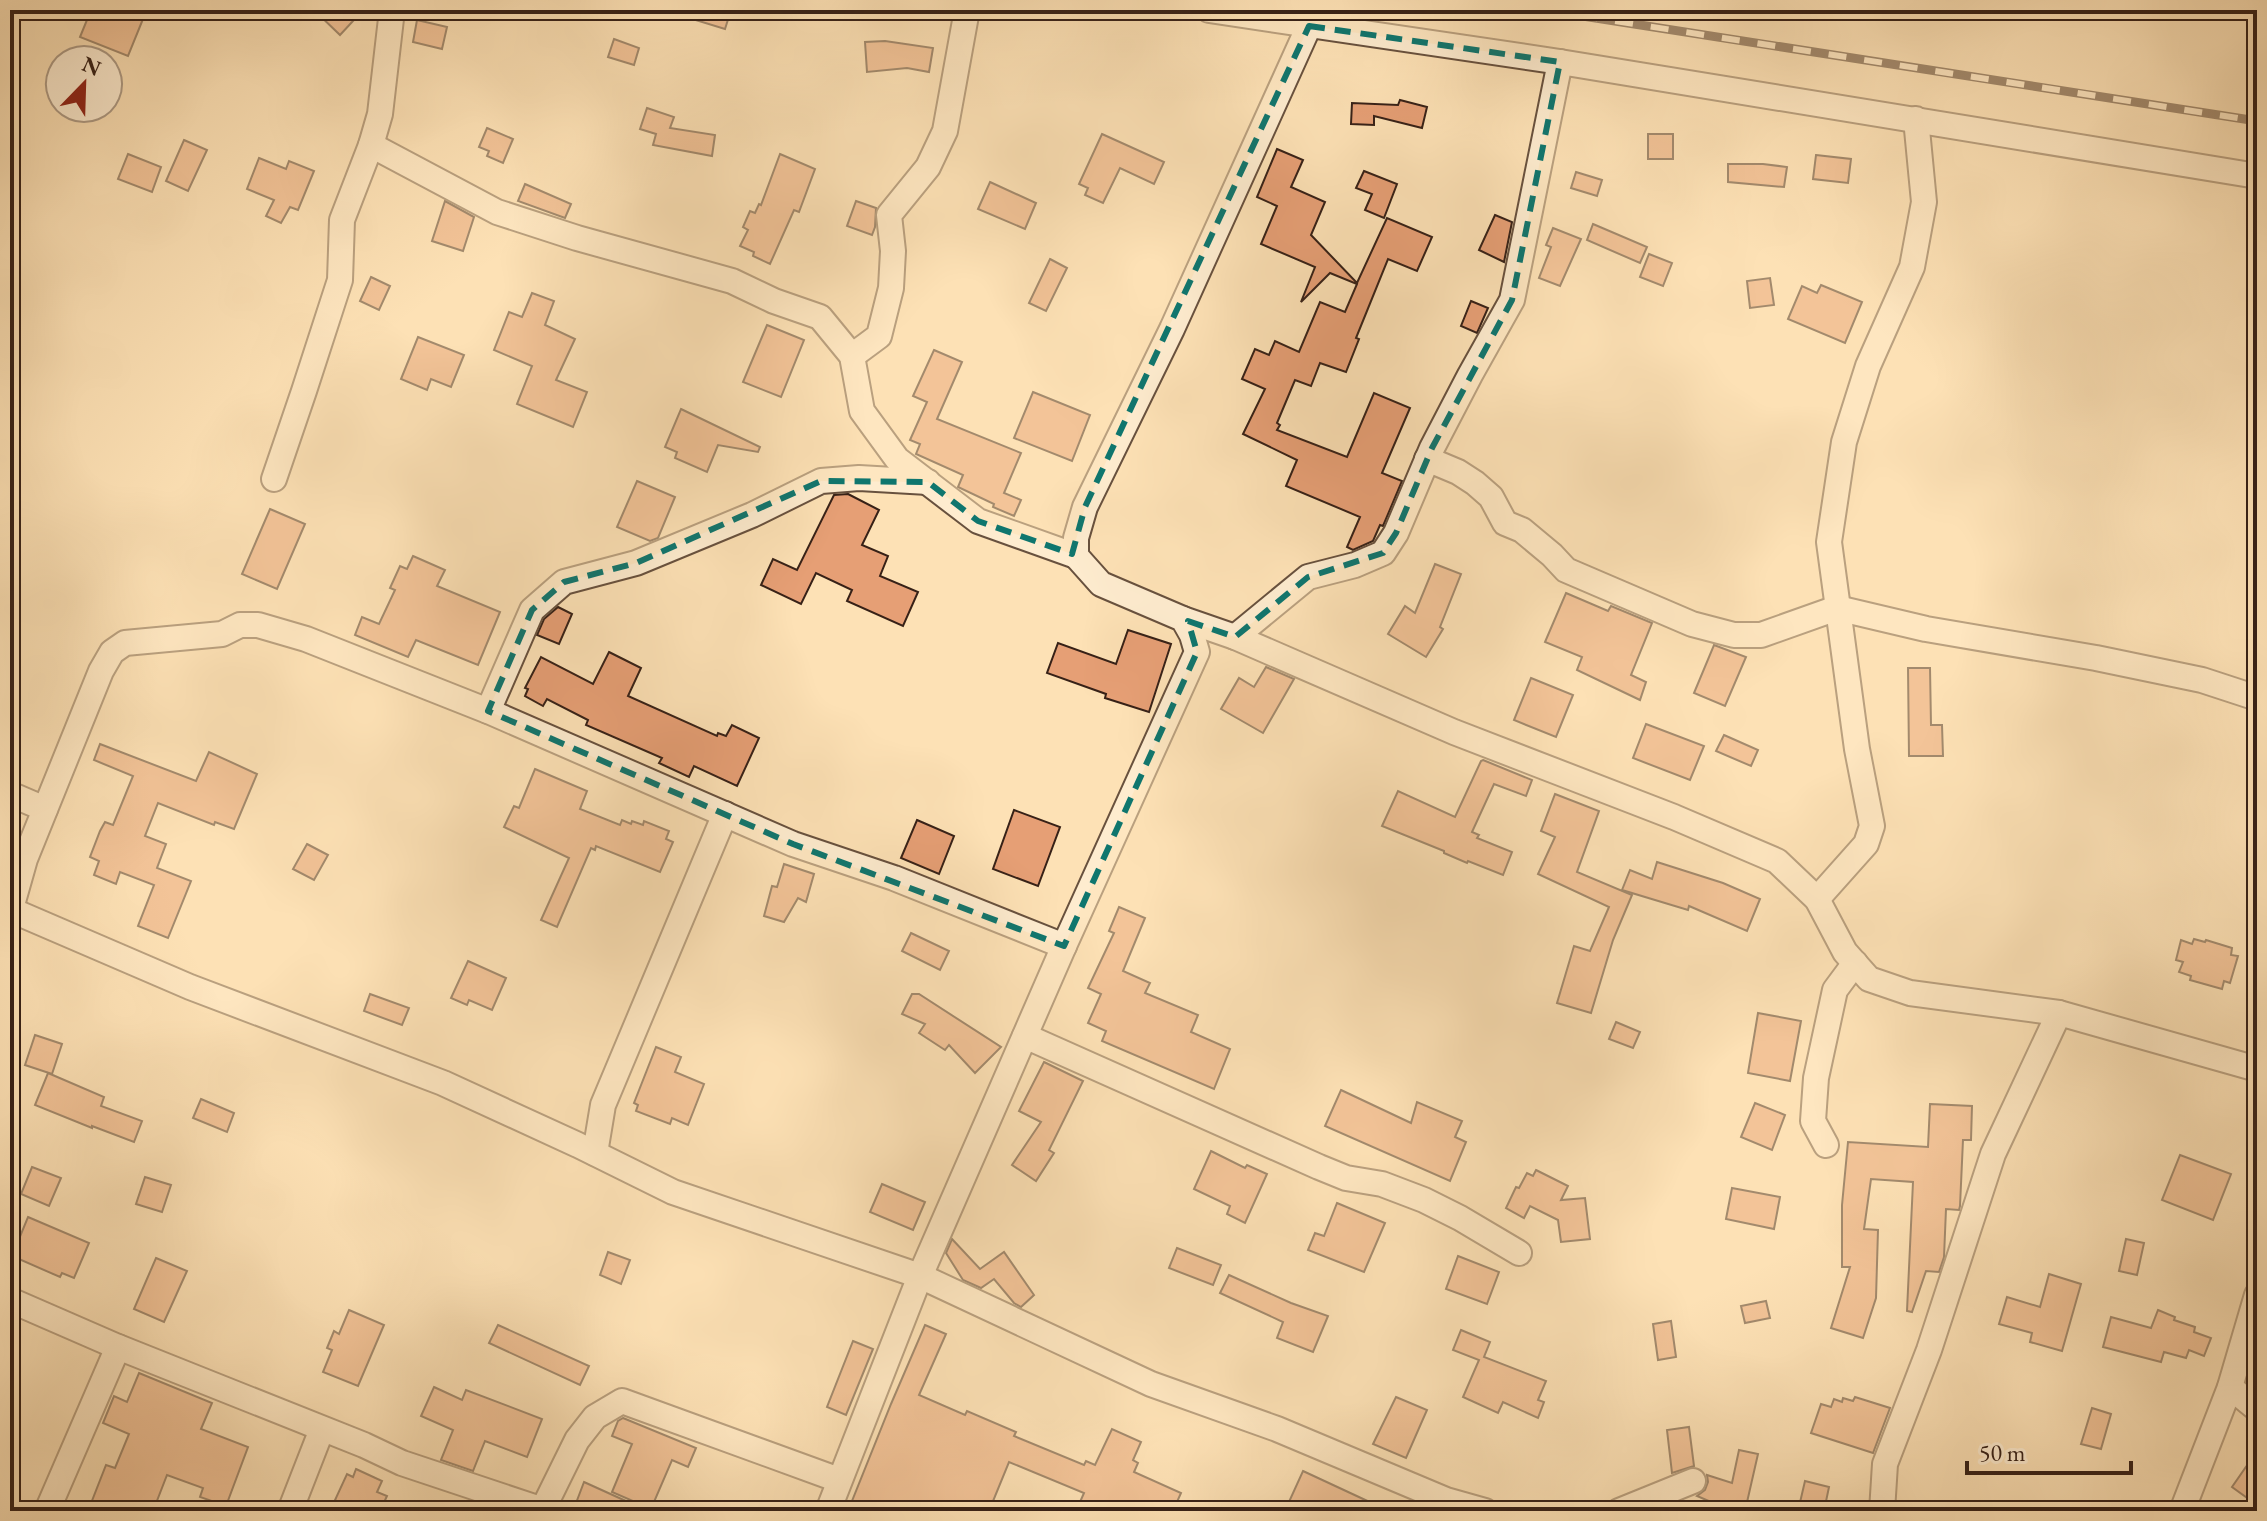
<svg xmlns="http://www.w3.org/2000/svg" width="2267" height="1521" font-family="'EB Garamond',serif">
<rect width="100%" height="100%" fill="#fde1b5"/>
<filter id="stains"><feTurbulence type="fractalNoise" baseFrequency=".0025" numOctaves="4"/><feColorMatrix values="0 0 0 0 .2 0 0 0 0 .09 0 0 0 0 .02 0 0 0 .5 -.17"/></filter>
<radialGradient id="worn" r=".72"><stop offset=".6" stop-color="#630" stop-opacity="0"/><stop offset="1" stop-color="#630" stop-opacity=".3"/></radialGradient>
<g fill="#e69f75" stroke="#372117" stroke-width="2">
<path d="M91,10H119L143,19L128,56L80,37Z"/>
<path d="M314,10H342L353,21L340,35Z"/>
<path d="M676,10H731L725,29L676,14Z"/>
<path d="M417,20L447,27L442,49L413,42Z"/>
<path d="M614,39L639,48L634,65L608,57Z"/>
<path d="M885,41L933,48L929,72L907,68L867,72L865,42Z"/>
<path d="M1400,100L1427,107L1422,128L1374,116V125L1351,124L1352,103L1398,105Z"/>
<path d="M647,108L674,117L670,128L715,135L712,156L653,145L656,134L640,129Z"/>
<path d="M487,128L513,139L503,163L487,156L489,151L479,147Z"/>
<path d="M1102,134L1164,162L1154,184L1120,168L1103,203L1085,195L1088,188L1079,184Z"/>
<rect x="1648" y="134" width="25" height="25"/>
<path d="M184,140L207,150L188,191L166,181Z"/>
<path d="M1277,149L1303,160L1291,187L1325,202L1311,235L1357,283L1387,218L1432,237L1417,271L1388,259L1356,338L1359,339L1346,372L1320,363L1311,386L1295,380L1277,423L1280,425L1277,430L1347,457L1374,393L1410,408L1382,473L1402,481L1383,526L1380,525L1373,541L1353,550L1347,547L1360,517L1286,486L1297,460L1243,434L1265,389L1242,379L1255,349L1269,355L1275,341L1299,352L1320,302L1345,312L1357,284L1330,273L1301,302L1315,267L1261,244L1277,206L1257,197Z"/>
<path d="M128,154L161,167L152,192L118,179Z"/>
<path d="M780,154L815,169L799,212L794,210L770,264L753,256L754,252L740,246L748,230L743,227L750,211L755,213L759,204L761,205Z"/>
<path d="M1816,155L1851,159L1848,183L1813,179Z"/>
<path d="M259,158L286,169L289,161L314,171L298,210L290,207L281,223L266,216L274,200L247,189Z"/>
<path d="M1728,164H1763L1787,167L1784,187L1728,182Z"/>
<path d="M1364,171L1397,184L1384,218L1365,210L1372,194L1356,188Z"/>
<path d="M1576,172L1602,180L1597,196L1571,188Z"/>
<path d="M990,182L1036,203L1025,229L978,209Z"/>
<path d="M525,184L571,204L565,218L518,201Z"/>
<path d="M445,201L474,217L463,251L432,241Z"/>
<path d="M856,201L876,208L875,227L872,235L847,226Z"/>
<path d="M1495,215L1512,222L1504,262L1479,250Z"/>
<path d="M1593,224L1647,247L1640,263L1587,240Z"/>
<path d="M1553,228L1581,239L1560,286L1539,278L1551,247L1546,245Z"/>
<path d="M1649,254L1672,263L1663,286L1640,277Z"/>
<path d="M1050,259L1067,268L1046,311L1029,303Z"/>
<path d="M371,277L390,286L379,310L360,301Z"/>
<path d="M1770,278L1774,305L1750,308L1747,281Z"/>
<path d="M1821,285L1862,302L1845,343L1788,319L1802,286L1817,293Z"/>
<path d="M532,293L554,301L545,325L575,339L556,380L587,392L573,427L517,404L532,366L494,350L509,312L522,317Z"/>
<path d="M1471,301L1488,308L1477,333L1461,326Z"/>
<path d="M767,325L804,340L781,397L743,382Z"/>
<path d="M418,337L464,355L451,387L431,379L427,390L401,379Z"/>
<path d="M934,350L962,362L937,419L1021,453L1004,493L1021,500L1014,516L993,507L994,504L958,487L963,475L916,454L920,444L910,440L927,402L913,396Z"/>
<path d="M1033,392L1090,415L1072,461L1014,438Z"/>
<path d="M681,409L760,447L758,452L718,445L707,472L675,458L677,452L665,447Z"/>
<path d="M637,481L675,497L658,538L650,541L617,527Z"/>
<path d="M848,494L879,510L862,545L888,556L880,576L918,592L903,626L847,601L852,590L816,573L801,604L761,585L773,559L797,570L834,495Z"/>
<path d="M270,509L305,524L277,589L242,574Z"/>
<path d="M413,556L445,570L437,586L500,612L478,665L416,640L408,657L355,635L362,617L379,624L395,590L390,588L400,566L407,569Z"/>
<path d="M1435,564L1461,574L1440,627L1443,629L1426,657L1388,634L1405,606L1415,613Z"/>
<path d="M1566,593L1608,611L1611,606L1652,623L1631,675L1646,682L1640,700L1577,670L1582,657L1545,642Z"/>
<path d="M558,607L572,614L559,644L537,635L544,619Z"/>
<path d="M1128,630L1171,644L1149,712L1105,698L1106,694L1047,673L1058,643L1116,664Z"/>
<path d="M1714,645L1746,657L1725,706L1694,693Z"/>
<path d="M609,652L641,668L628,696L717,736L718,733L726,736L732,725L759,738L737,786L694,766L689,777L659,763L662,758L586,725L588,720L547,699L543,706L525,696L528,689L525,688L541,657L593,684Z"/>
<path d="M1266,667L1294,679L1263,733L1221,709L1239,678L1254,687Z"/>
<path d="M1908,668H1930L1931,725H1942L1943,756H1909Z"/>
<path d="M1531,678L1573,695L1556,737L1514,720Z"/>
<path d="M1646,724L1704,746L1690,780L1633,758Z"/>
<path d="M1724,735L1758,750L1751,766L1716,751Z"/>
<path d="M100,744L196,781L209,752L257,774L234,829L215,822L214,825L158,803L145,836L166,844L157,868L191,881L168,938L138,926L154,885L120,872L116,884L94,875L99,861L90,857L100,831L105,822L113,825L133,776L94,760Z"/>
<path d="M1483,760L1532,780L1526,796L1494,784L1472,832L1479,835L1477,838L1512,852L1503,875L1468,861L1467,863L1444,853V851L1382,826L1398,791L1455,817L1481,761Z"/>
<path d="M535,769L587,791L580,809L620,825L622,820L631,824L632,821L643,825L644,821L669,831L666,839L673,842L660,872L596,846L595,850L591,848L557,927L541,920L569,858L504,827L514,806L519,808Z"/>
<path d="M1555,794L1599,811L1577,872L1632,895L1613,940L1591,1013L1557,1003L1574,946L1590,951L1609,907L1538,874L1555,837L1541,831Z"/>
<path d="M1014,810L1060,827L1038,886L993,869Z"/>
<path d="M917,820L954,836L939,874L901,858Z"/>
<path d="M307,844L328,855L314,880L293,869Z"/>
<path d="M1657,862L1723,883L1760,899L1747,931L1689,906L1688,910L1622,890L1630,870L1652,879Z"/>
<path d="M784,864L814,874L806,902L798,898L784,922L764,916L772,886L777,887Z"/>
<path d="M1119,907L1145,918L1123,971L1150,983L1145,993L1198,1015L1191,1032L1230,1049L1214,1089L1102,1041L1106,1031L1088,1023L1101,994L1088,988L1114,933L1109,931Z"/>
<path d="M911,933L949,951L940,970L902,951Z"/>
<path d="M2194,939L2205,942L2206,940L2232,948L2231,955L2238,956L2230,983L2224,981L2222,989L2190,980L2191,976L2179,972L2183,962L2176,960L2181,940L2192,944Z"/>
<path d="M468,961L506,978L492,1010L469,1000L467,1005L451,998Z"/>
<path d="M370,994L409,1008L402,1025L364,1011Z"/>
<path d="M912,994H919L1001,1047L975,1073L949,1045L945,1050L919,1033L925,1024L902,1014Z"/>
<path d="M1758,1013L1801,1021L1790,1081L1748,1073Z"/>
<path d="M1616,1022L1640,1032L1633,1048L1609,1039Z"/>
<path d="M35,1035L62,1044L52,1074L25,1065Z"/>
<path d="M656,1047L681,1057L675,1072L704,1084L688,1125L672,1118L670,1124L636,1111L638,1105L634,1103Z"/>
<path d="M1044,1062L1083,1081L1049,1150L1054,1153L1036,1181L1012,1165L1041,1122L1019,1111Z"/>
<path d="M48,1073L104,1097L101,1106L142,1121L134,1142L92,1126V1128L35,1105Z"/>
<path d="M1341,1090L1411,1123L1417,1102L1462,1121L1455,1137L1466,1142L1450,1181L1325,1126Z"/>
<path d="M201,1099L234,1113L227,1132L193,1118Z"/>
<path d="M1755,1103L1785,1115L1772,1150L1741,1137Z"/>
<path d="M1930,1104L1972,1106L1971,1140H1963L1960,1206L1959,1210L1946,1209L1944,1257L1939,1272L1926,1271L1912,1312L1907,1311L1913,1182L1871,1179L1864,1229L1878,1230L1876,1298L1863,1338L1831,1328L1850,1267H1842V1205L1848,1142L1928,1147Z"/>
<path d="M1211,1151L1245,1168L1247,1165L1267,1174L1245,1223L1227,1214L1230,1206L1194,1189Z"/>
<path d="M2180,1155L2231,1174L2213,1220L2162,1200Z"/>
<path d="M32,1167L61,1178L49,1206L21,1194Z"/>
<path d="M1536,1170L1568,1186L1561,1200L1585,1198L1590,1239L1561,1242L1558,1220L1530,1206L1524,1218L1506,1208L1516,1187L1519,1188L1527,1173L1533,1176Z"/>
<path d="M145,1177L171,1185L162,1212L136,1204Z"/>
<path d="M882,1184L925,1202L913,1230L870,1212Z"/>
<path d="M1732,1188L1780,1197L1774,1229L1726,1219Z"/>
<path d="M1337,1203L1385,1223L1364,1272L1308,1250L1315,1233L1324,1236Z"/>
<path d="M28,1217L89,1243L74,1278L62,1273L60,1277L12,1256Z"/>
<path d="M952,1239L980,1269L1004,1252L1034,1295L1021,1307L1014,1303L994,1279L981,1288L963,1280L946,1253Z"/>
<path d="M2126,1239L2144,1243L2137,1275L2119,1271Z"/>
<path d="M1177,1248L1221,1265L1213,1285L1169,1268Z"/>
<path d="M608,1252L630,1260L621,1284L600,1275Z"/>
<path d="M1458,1256L1499,1272L1487,1304L1446,1289Z"/>
<path d="M156,1258L187,1271L164,1322L134,1309Z"/>
<path d="M2049,1274L2081,1284L2062,1351L2030,1342L2032,1333L1999,1324L2007,1297L2040,1307Z"/>
<path d="M1229,1275L1291,1303L1328,1316L1313,1352L1277,1338L1283,1322L1220,1293Z"/>
<path d="M1766,1301L1770,1318L1745,1323L1741,1306Z"/>
<path d="M349,1310L384,1325L358,1386L323,1372L332,1350L327,1348L334,1331L339,1334Z"/>
<path d="M2158,1310L2175,1317L2174,1320L2195,1327L2194,1332L2211,1338L2204,1356L2189,1350L2186,1358L2164,1352L2161,1362L2103,1347L2111,1317L2151,1328Z"/>
<path d="M1671,1321L1676,1357L1658,1360L1653,1324Z"/>
<path d="M498,1325L589,1366L580,1385L489,1343Z"/>
<path d="M925,1325L946,1334L919,1395L965,1415L967,1411L1016,1432L1014,1436L1084,1465L1086,1461L1095,1465L1112,1429L1141,1442L1133,1460L1138,1463L1134,1472L1181,1493L1173,1511H1076L1084,1493L1009,1462L989,1511H848L891,1404Z"/>
<path d="M1461,1330L1490,1342L1484,1357L1546,1381L1538,1400L1544,1402L1538,1418L1503,1402L1498,1413L1463,1397L1479,1360L1453,1350Z"/>
<path d="M853,1341L873,1349L846,1415L827,1407Z"/>
<path d="M139,1373L212,1403L201,1429L248,1447L226,1506L200,1497L203,1488L167,1475L153,1511H88L106,1465L115,1468L129,1434L103,1423L114,1396L127,1402Z"/>
<path d="M434,1387L462,1400L466,1390L542,1419L527,1457L485,1441L473,1471L441,1460L453,1430L421,1416Z"/>
<path d="M1396,1397L1427,1410L1406,1458L1373,1444Z"/>
<path d="M1855,1397L1890,1408L1873,1453L1811,1433L1821,1404L1831,1407L1834,1399L1842,1402L1843,1398L1853,1401Z"/>
<path d="M2092,1408L2111,1414L2101,1449L2081,1444Z"/>
<path d="M623,1418L696,1448L688,1467L672,1460L651,1509L612,1492L632,1444L612,1436L618,1421Z"/>
<path d="M1689,1427L1694,1466L1672,1473L1667,1430Z"/>
<path d="M1739,1450L1758,1454L1745,1511L1718,1505L1697,1496L1705,1490L1708,1482L1707,1475L1732,1483Z"/>
<path d="M2257,1451V1505L2232,1487Z"/>
<path d="M356,1469L382,1481L377,1492L387,1496L380,1511H336L340,1503L335,1500L347,1474L353,1477Z"/>
<path d="M1303,1471L1389,1511H1301L1288,1504Z"/>
<path d="M1805,1481L1829,1487L1824,1511H1798Z"/>
<path d="M584,1482L648,1511H573Z"/>
</g>
<g fill="none" stroke-linecap="round" stroke-linejoin="round">
<g stroke="#68513e" stroke-width="28">
<g id="minor">
<path d="M1209,10L1560,62L2257,176"/>
<path d="M371,145L497,212L577,238L732,281L774,301L820,317L852,356L862,411L897,459L978,521L1076,556"/>
<path d="M852,356L879,336L891,288L893,251L889,215L928,167L945,131L967,10"/>
<path d="M1427,459L1458,472L1475,483L1491,497L1505,523L1522,530L1552,555L1566,570L1692,624L1734,635H1761L1837,608L1926,629L2096,658L2202,680L2257,698"/>
<path d="M274,479L304,391L340,280L342,220L371,145L380,114L392,10"/>
<path d="M1183,619L1235,637L1454,732L1674,817L1777,861L1817,899L1845,952L1869,979L1910,993L2059,1013L2257,1069"/>
<path d="M1235,637L1308,577L1355,565L1383,553L1396,533L1432,448L1470,375L1512,300L1560,62"/>
<path d="M488,711L532,610L564,582L636,563L752,515L821,481L859,478L928,482"/>
<path d="M10,794L45,809"/>
<path d="M1817,899L1866,844L1872,826L1857,749L1829,542L1844,442L1868,366L1912,267L1924,202L1916,119"/>
<path d="M11,910L190,987L443,1083L578,1145L673,1192L920,1276L1151,1384L1277,1429L1446,1500L1485,1511"/>
<path d="M10,912L25,859L101,671L112,652L125,643L222,634L240,625H258L306,639L488,711L793,844L894,878L1064,946"/>
<path d="M1025,1036L1319,1167L1346,1178L1382,1184L1424,1200L1460,1218L1519,1253"/>
<path d="M1826,1145L1813,1121L1816,1078L1835,990L1855,963"/>
<path d="M595,1153L603,1105L725,814"/>
<path d="M10,1300L118,1347L364,1445L402,1463L543,1510"/>
<path d="M2230,1387L2257,1409"/>
<path d="M47,1511L118,1347"/>
<path d="M290,1511L322,1429"/>
<path d="M542,1511L577,1440L595,1417L622,1401L839,1480"/>
<path d="M828,1511L920,1276L1064,946L1197,652L1192,635L1183,619L1101,584L1076,556V538L1085,507L1172,329L1309,26"/>
<path d="M1619,1511L1693,1481"/>
<path d="M1882,1511L1885,1464L1929,1350L1993,1154L2059,1013"/>
<path d="M2182,1511L2230,1387L2257,1295"/>
</g>
</g>
<use href="#minor" stroke="#feeccf" stroke-width="24"/>
<g stroke="#372117" stroke-width="9">
<path id="rail" d="M1544,10L2257,121"/>
</g>
<use href="#rail" stroke="#feeccf" stroke-width="6" stroke-dasharray="18" stroke-linecap="butt"/>
</g>
<path d="M0 0H2267V1521H0ZM1309,26L1560,62L1512,300L1432,448L1396,533L1383,553L1308,577L1235,637L1188,621L1197,652L1064,946L793,844L488,711L532,610L564,582L636,563L821,481L928,482L978,521L1072,554L1085,507Z" fill="#fde1b5" fill-opacity=".55" fill-rule="evenodd"/>
<path fill="none" stroke="#0f766e" stroke-width="6" stroke-dasharray="16 10" stroke-linejoin="round" d="M1309,26L1560,62L1512,300L1432,448L1396,533L1383,553L1308,577L1235,637L1188,621L1197,652L1064,946L793,844L488,711L532,610L564,582L636,563L821,481L928,482L978,521L1072,554L1085,507Z"/>
<rect width="2267" height="1521" fill="none" stroke="#fde1b5" stroke-width="40"/>
<rect x="12" y="12" width="2243" height="1497" fill="none" stroke="#372117" stroke-width="4"/>
<rect x="20" y="20" width="2227" height="1481" fill="none" stroke="#372117" stroke-width="2"/>
<g transform="translate(84 84) rotate(23)"><circle r="38" fill="#feeccf" stroke="#ae9b85" stroke-width="2"/>
<path d="M0-6L14 30L0 20L-14 30Z" fill="#8f2418"/>
<text y="-12" font-size="22" font-weight="bold" text-anchor="middle" fill="#372117">N</text>
</g>
<path d="M1967 1461v12h164v-12" fill="none" stroke="#372117" stroke-width="4"/>
<text x="1979" y="1461" font-size="24" fill="#372117" stroke="#feeccf" stroke-width="6" paint-order="stroke">50 m</text>
<rect width="100%" height="100%" filter="url(#stains)"/>
<rect width="100%" height="100%" fill="url(#worn)"/>
</svg>
